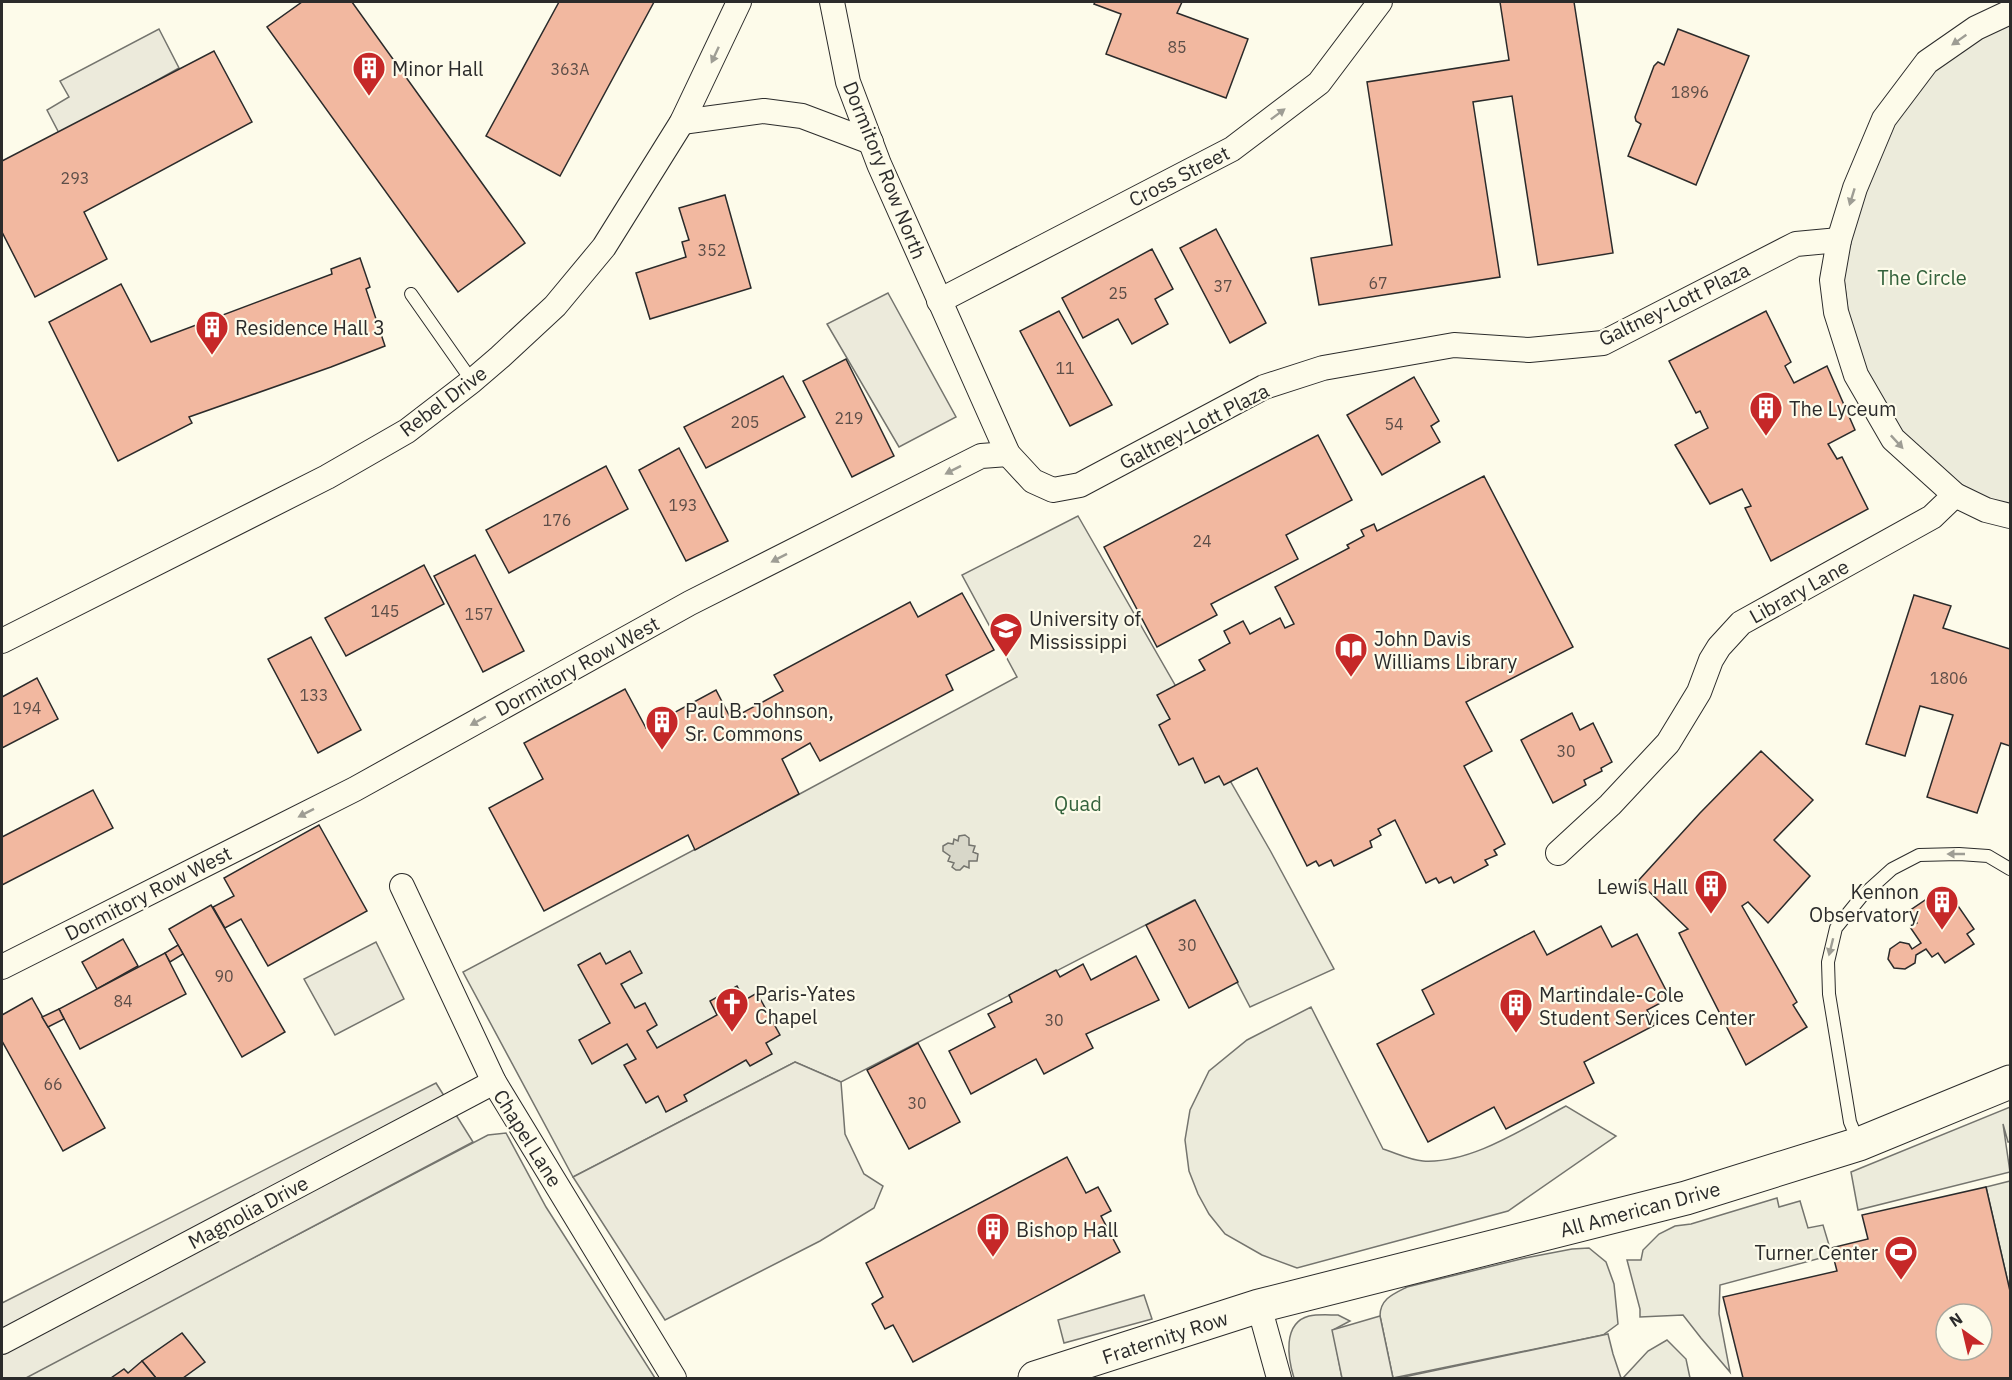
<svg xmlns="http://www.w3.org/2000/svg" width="2012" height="1380" font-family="'IBM Plex Sans',sans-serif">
<rect width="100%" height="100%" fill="#fdfbea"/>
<g fill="#ecebdb" stroke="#74746e" stroke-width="1.5">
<path d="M2010,12V516L1955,495L1856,375L1839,240L1855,188L1927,62Z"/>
<path d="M1078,516L1271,852L1334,969L1250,1007L1194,900L841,1082L795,1062L573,1177L463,972L794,797L1017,677L962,575Z"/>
<path d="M1311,1007L1383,1149C1396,1153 1410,1160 1423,1161C1471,1164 1524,1128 1566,1106L1616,1136L1508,1211L1297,1268L1262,1255L1225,1234L1209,1214L1198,1194L1189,1171L1185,1140L1190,1110L1209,1071L1247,1040Z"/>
<path d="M2010,1107V1142H2008L2003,1124L2010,1172L1858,1210L1851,1172Z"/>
<path d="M506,1133L546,1207L655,1378H23L488,1135Z"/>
<path d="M2010,1181V1291L1986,1187Z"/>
<path d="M1777,1198L1779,1207L1800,1201L1808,1228L1823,1225L1832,1255L1720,1285L1719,1314L1730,1372L1701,1338L1683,1315L1640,1317V1309L1627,1260H1641L1643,1250L1659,1234L1675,1226L1691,1224Z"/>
<path d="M1589,1248L1606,1262L1614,1284L1618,1324L1603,1335L1393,1378L1380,1316C1380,1299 1393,1294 1407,1287L1525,1258L1572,1249Z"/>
<path d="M1338,1315L1350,1321L1333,1330L1342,1378H1294C1288,1359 1282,1323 1309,1316C1318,1314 1329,1315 1338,1315Z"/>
<path d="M1667,1340L1686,1359L1690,1378H1623L1648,1351Z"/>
</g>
<g fill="#eceadb" stroke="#74746e" stroke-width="1.5">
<path d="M159,29L179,68L60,135L47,110L69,97L60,81Z"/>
<path d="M888,293L956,417L899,447L827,324Z"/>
<path d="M376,942L404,999L335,1035L304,979Z"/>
<path d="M795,1062L841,1082L845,1134L864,1174L883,1186L874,1208L820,1241L665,1320L573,1177Z"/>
<path d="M436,1083L473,1142L26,1378H2V1303Z"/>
<path d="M1144,1295L1152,1319L1064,1343L1058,1320Z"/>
<path d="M1380,1316L1393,1378H1342L1332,1330Z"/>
<path d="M1608,1334L1613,1354L1621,1378H1399Z"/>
</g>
<path fill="#d8d7c9" stroke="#74746e" stroke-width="1.5" d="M965,835L969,838V845L975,846L973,852L978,854L977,861H969V868L964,866L960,870H956L952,867L954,863L948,861L950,856L943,851V846L948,843L953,844L954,839L958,841L959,836Z"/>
<g fill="#f2b8a0" stroke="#2b2b2b" stroke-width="1.5" fill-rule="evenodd">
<path d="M302,2H352L525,243L458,292L267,27Z"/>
<path d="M559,2H654L560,176L486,136Z"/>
<path d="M1095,2H1182L1177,13L1248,39L1226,98L1106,54L1121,14L1094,4Z"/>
<path d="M1500,2H1574L1613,253L1538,265L1512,96L1473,102L1500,277L1319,305L1311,258L1392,245L1367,82L1509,60Z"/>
<path d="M1678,29L1749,56L1696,185L1628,156L1641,124L1636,121L1635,117L1654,66L1658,62L1664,65Z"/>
<path d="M214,51L252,122L84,212L107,259L35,297L2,232V161Z"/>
<path d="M725,195L751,288L650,319L636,273L686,257L682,242L689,240L679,208Z"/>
<path d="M1216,229L1266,323L1230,343L1180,248Z"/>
<path d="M1152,249L1173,289L1155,299L1168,324L1132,344L1118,319L1083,338L1062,298Z"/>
<path d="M360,258L370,287L366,289L385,346L331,367L189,417L192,423L118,461L49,322L121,284L151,342L332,274L331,269Z"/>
<path d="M1059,311L1112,405L1070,426L1020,331Z"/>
<path d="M1766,311L1791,362L1785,366L1794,383L1827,366L1855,430L1828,444L1837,459L1842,457L1868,509L1771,561L1745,508L1751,506L1742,489L1710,504L1675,445L1708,428L1700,411L1696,413L1669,361Z"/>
<path d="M846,359L894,456L852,477L803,381Z"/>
<path d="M783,376L805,417L706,468L684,427Z"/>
<path d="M1414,377L1439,421L1431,426L1440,442L1382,475L1347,415Z"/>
<path d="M1318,435L1352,500L1286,535L1298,559L1211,604L1217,615L1157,647L1104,547Z"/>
<path d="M679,448L728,541L686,561L639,470Z"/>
<path d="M606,466L628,509L509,573L486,530Z"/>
<path d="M1484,476L1573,647L1466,702L1492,751L1464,766L1505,844L1494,850L1497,855L1485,860L1488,865L1454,883L1451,877L1439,883L1436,878L1426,883L1395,820L1378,829L1381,835L1370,841L1372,847L1334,866L1331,860L1319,866L1316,861L1307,866L1257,768L1224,785L1219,776L1205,783L1193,758L1179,765L1159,725L1170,719L1157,695L1205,670L1199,660L1230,643L1224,631L1243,621L1250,634L1280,618L1285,628L1294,624L1275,587L1349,548L1347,545L1364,536L1361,530L1374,524L1377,531Z"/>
<path d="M475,555L524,651L483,672L434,576Z"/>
<path d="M424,565L444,604L346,656L325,618Z"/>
<path d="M962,593L994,650L946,675L953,690L820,761L810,743L782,759L799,794L695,850L688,835L544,911L489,808L543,779L524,743L625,689L646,728L716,690L731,719L783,691L774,675L910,602L918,617Z"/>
<path d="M1914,595L1951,606L1943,628L2010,649V746L2001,743L1977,813L1927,797L1953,715L1920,706L1905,756L1866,744Z"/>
<path d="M311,637L361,730L318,753L268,659Z"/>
<path d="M37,678L58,719L2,748V697Z"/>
<path d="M1572,713L1580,730L1593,723L1612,762L1601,768L1602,771L1584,780L1586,785L1553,803L1521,740Z"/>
<path d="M1761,751L1813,800L1774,840L1810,876L1768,923L1748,902L1742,906L1797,1002L1793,1005L1807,1027L1746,1065L1679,933L1688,929L1638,881L1700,813Z"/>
<path d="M93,790L113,828L2,885V837Z"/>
<path d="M319,825L367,911L268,966L241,919L225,928L213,907L234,896L224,878Z"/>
<path d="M1940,890L1949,904L1954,900L1974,929L1967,934L1974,944L1945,963L1938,953L1932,957L1926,949L1916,955L1915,963L1905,969L1894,968L1888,959L1890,949L1900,942L1909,944L1912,949L1921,943L1910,927L1917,923L1909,911Z"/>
<path d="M1195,900L1238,982L1189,1008L1146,925Z"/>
<path d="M211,905L285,1032L242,1057L169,929Z"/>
<path d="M1601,926L1612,947L1637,934L1670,998L1647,1010L1655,1025L1584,1062L1594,1083L1506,1129L1494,1107L1428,1142L1377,1044L1434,1014L1422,990L1534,931L1547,955Z"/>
<path d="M123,939L138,966L97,989L82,962Z"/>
<path d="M178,945L183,954L170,962L165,953Z"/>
<path d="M630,951L642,973L621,984L635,1008L645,1003L657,1025L647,1031L657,1048L717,1015L710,1001L737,986L745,1000L757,993L780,1035L766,1043L772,1054L750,1066L746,1060L684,1095L687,1101L666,1112L658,1096L646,1103L624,1065L636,1059L627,1044L592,1064L579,1040L610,1023L578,965L600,953L606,964Z"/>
<path d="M165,953L186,994L80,1049L59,1009Z"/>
<path d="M1136,956L1159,1000L1086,1034L1093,1048L1044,1074L1036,1059L971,1094L949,1051L995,1027L988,1014L1012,1002L1009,995L1056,970L1060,977L1083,964L1091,980Z"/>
<path d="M32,998L105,1128L63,1151L2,1041V1015Z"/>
<path d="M59,1009L64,1019L48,1027L42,1017Z"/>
<path d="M918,1043L960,1122L909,1149L867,1070Z"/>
<path d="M1067,1157L1086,1193L1098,1187L1111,1211L1101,1216L1120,1252L913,1362L893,1325L885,1329L872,1304L883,1297L866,1263Z"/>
<path d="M1986,1187L2010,1291V1378H1743L1723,1297L1837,1271L1831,1248L1868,1239L1862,1215ZM1946,1314H1982V1350H1946Z"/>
<path d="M182,1333L205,1362L183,1378H156L142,1361Z"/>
<path d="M142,1361L156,1378H111L124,1369L128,1373Z"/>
</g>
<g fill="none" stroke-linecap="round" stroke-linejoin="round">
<g stroke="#2b2b2b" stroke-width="14">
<g id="lane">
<path d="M411,294L472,381"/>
<path d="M1858,1141L1850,1122L1829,994L1828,962L1836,928L1862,896L1892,869L1919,855L1959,854L1988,856L2010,869"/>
</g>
</g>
<g stroke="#2b2b2b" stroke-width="26">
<g id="street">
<path d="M832,2L848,82L879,164L1008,454L1033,481L1053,490L1080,485L1264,387L1323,368L1454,345L1529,350L1603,343L1796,244L1839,240"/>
<path d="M2010,12L1976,28L1927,62L1884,119L1855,188L1839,240L1832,280L1836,312L1856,375L1893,439L1955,495L1986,510L2010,516"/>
<path d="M682,122L764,111L802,116L871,142"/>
<path d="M939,301L1232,149L1319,83L1380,2"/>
<path d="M2,641L327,477L407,431L472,381L500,357L555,306L604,247L682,122L739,2"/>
<path d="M1558,853L1610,805L1668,743L1699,692L1711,660L1719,647L1741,623L1932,517L1955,495"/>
<path d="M402,886L494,1082L674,1378"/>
<path d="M2,967L355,789L690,603L981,456L1008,454"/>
<path d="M1259,1306L1279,1378"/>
<path d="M2,1342L494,1082"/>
</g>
</g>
<g stroke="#2b2b2b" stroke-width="35">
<path id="secondary" d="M1035,1378L1259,1306L1686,1198L1859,1144L2010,1082"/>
</g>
<use href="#lane" stroke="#fdfbea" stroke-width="12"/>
<use href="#street" stroke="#fdfbea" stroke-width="24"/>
<use href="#secondary" stroke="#fdfbea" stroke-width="33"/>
</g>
<defs><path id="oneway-solid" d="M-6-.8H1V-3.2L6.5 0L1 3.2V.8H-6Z" transform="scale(1.5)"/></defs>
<g fill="#9e9d94">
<use href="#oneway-solid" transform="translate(1959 40) rotate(145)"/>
<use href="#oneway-solid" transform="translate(715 55) rotate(115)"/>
<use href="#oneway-solid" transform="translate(1278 114) rotate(-37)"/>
<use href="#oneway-solid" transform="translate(1852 197) rotate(107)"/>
<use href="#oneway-solid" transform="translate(1897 442) rotate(47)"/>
<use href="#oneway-solid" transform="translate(953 470) rotate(153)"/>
<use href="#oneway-solid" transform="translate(779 558) rotate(153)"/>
<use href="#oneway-solid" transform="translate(478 721) rotate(151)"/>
<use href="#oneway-solid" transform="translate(306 813) rotate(153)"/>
<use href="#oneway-solid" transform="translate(1956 854) rotate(-180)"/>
<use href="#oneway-solid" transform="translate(1831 947) rotate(104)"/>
</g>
<defs>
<g id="building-pin" transform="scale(1.725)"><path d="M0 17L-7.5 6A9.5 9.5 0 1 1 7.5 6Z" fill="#c62828" stroke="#fdfbea"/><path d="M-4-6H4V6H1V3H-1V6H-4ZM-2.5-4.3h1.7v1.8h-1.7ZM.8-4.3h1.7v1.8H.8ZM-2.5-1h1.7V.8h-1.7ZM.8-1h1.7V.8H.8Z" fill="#fff"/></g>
<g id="university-pin" transform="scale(1.725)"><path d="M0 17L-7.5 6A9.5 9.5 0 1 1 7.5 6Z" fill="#c62828" stroke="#fdfbea"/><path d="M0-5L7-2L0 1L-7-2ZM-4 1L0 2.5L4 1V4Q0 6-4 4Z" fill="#fff"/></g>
<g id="library-pin" transform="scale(1.725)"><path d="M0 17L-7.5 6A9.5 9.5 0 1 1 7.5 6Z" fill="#c62828" stroke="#fdfbea"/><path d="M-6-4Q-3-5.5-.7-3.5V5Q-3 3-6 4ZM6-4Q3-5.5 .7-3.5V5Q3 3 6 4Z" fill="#fff"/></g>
<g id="church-pin" transform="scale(1.725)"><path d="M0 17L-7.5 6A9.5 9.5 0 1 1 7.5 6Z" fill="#c62828" stroke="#fdfbea"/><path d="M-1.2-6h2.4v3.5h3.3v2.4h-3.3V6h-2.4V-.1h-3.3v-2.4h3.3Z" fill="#fff"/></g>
<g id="stadium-pin" transform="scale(1.725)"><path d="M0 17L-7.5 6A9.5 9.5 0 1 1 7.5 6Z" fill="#c62828" stroke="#fdfbea"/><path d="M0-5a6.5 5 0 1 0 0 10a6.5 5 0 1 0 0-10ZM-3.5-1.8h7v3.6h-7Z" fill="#fff"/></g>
</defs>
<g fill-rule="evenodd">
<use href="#building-pin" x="369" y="68"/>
<use href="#building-pin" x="212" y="327"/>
<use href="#building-pin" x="1766" y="408"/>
<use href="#university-pin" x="1006" y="629"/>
<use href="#library-pin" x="1351" y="649"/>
<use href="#building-pin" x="662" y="722"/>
<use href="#building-pin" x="1711" y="886"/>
<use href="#building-pin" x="1942" y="902"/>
<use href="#church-pin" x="732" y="1004"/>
<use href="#building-pin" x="1516" y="1005"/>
<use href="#building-pin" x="993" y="1229"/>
<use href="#stadium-pin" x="1901" y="1252"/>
</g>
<g text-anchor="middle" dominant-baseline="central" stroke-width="4.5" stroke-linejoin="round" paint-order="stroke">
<g font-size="16" fill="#5d4e48">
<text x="1177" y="47">85</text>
<text x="570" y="69">363A</text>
<text x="1690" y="92">1896</text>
<text x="75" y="178">293</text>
<text x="712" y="250">352</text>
<text x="1378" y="283">67</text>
<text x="1223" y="286">37</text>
<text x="1118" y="293">25</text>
<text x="1065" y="368">11</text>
<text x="849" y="418">219</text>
<text x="745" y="422">205</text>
<text x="1394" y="424">54</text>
<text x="683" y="505">193</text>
<text x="557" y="520">176</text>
<text x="1202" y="541">24</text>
<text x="385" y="611">145</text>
<text x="479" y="614">157</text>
<text x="1949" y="678">1806</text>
<text x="314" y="695">133</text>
<text x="27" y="708">194</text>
<text x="1566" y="751">30</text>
<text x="1187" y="945">30</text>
<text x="224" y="976">90</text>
<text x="123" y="1001">84</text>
<text x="1054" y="1020">30</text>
<text x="53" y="1084">66</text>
<text x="917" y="1103">30</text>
</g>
<g font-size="20" fill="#2b2b2b" stroke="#fdfbea" text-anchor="start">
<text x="392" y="68">Minor Hall</text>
<text x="235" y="327">Residence Hall 3</text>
<text x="1789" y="408">The Lyceum</text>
<text x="1029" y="618">University of<tspan x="1029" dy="23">Mississippi</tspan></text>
<text x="1374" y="638">John Davis<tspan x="1374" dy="23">Williams Library</tspan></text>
<text x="685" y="710">Paul B. Johnson,<tspan x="685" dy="23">Sr. Commons</tspan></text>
<text x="1688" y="886" text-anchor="end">Lewis Hall</text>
<text x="1919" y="891" text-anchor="end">Kennon<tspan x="1919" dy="23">Observatory</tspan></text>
<text x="755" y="993">Paris-Yates<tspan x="755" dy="23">Chapel</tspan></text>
<text x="1539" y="994">Martindale-Cole<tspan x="1539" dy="23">Student Services Center</tspan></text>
<text x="1016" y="1229">Bishop Hall</text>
<text x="1878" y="1252" text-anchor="end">Turner Center</text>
</g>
<g font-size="20" fill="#2b2b2b" stroke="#fdfbea">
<text transform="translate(885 170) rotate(68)">Dormitory Row North</text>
<text transform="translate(1179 176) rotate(-27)">Cross Street</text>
<text transform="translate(1674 304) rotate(-26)">Galtney-Lott Plaza</text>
<text transform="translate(443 401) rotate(-37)">Rebel Drive</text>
<text transform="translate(1194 426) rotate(-27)">Galtney-Lott Plaza</text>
<text transform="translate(1799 591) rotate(-29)">Library Lane</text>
<text transform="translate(577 666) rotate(-29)">Dormitory Row West</text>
<text transform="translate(148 893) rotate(-27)">Dormitory Row West</text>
<text transform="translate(528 1138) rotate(58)">Chapel Lane</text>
<text transform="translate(1640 1209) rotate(-15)">All American Drive</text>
<text transform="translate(248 1212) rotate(-28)">Magnolia Drive</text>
<text transform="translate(1165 1337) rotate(-18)">Fraternity Row</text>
</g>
<g font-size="20" fill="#34623c" stroke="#fdfbea">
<text x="1922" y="277">The Circle</text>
<text x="1078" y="803">Quad</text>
</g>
</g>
<rect width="2012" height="1380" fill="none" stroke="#2b2b2b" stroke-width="6"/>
<g transform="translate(1964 1332) rotate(326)"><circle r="28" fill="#fdfbea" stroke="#a9a89e" stroke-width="1.5"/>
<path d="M0-4.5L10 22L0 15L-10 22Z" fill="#c62828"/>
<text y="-9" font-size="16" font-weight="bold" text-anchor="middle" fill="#2b2b2b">N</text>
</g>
</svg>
